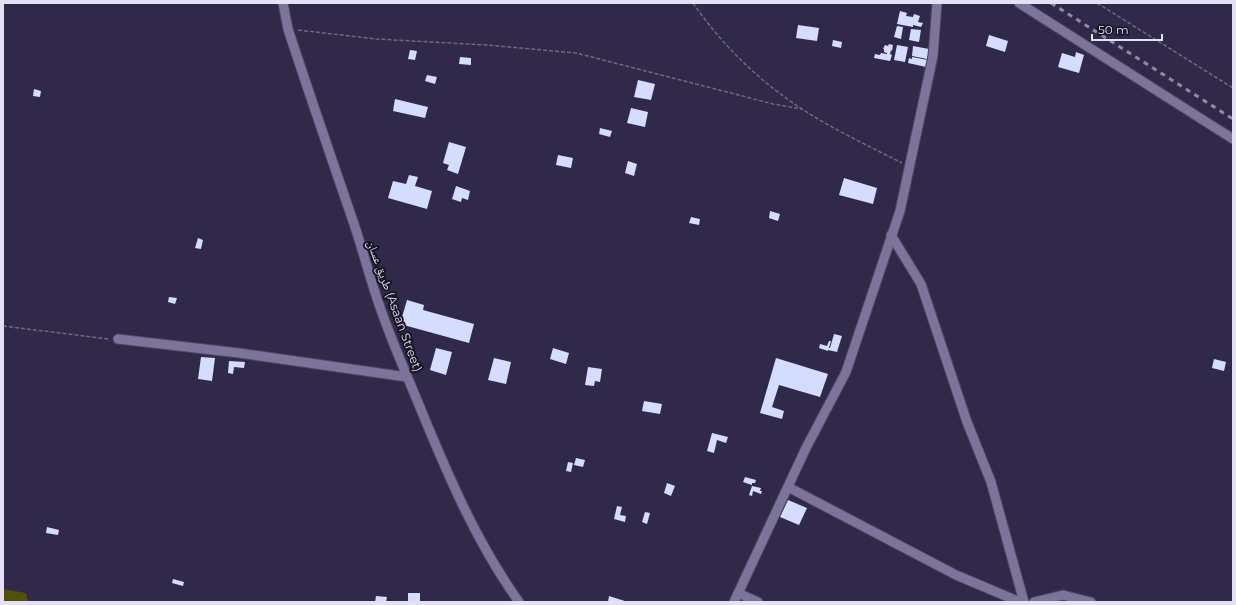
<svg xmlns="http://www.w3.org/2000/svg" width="1236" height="605" font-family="Montserrat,'Noto Naskh Arabic',sans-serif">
<rect width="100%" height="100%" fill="#31294a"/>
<path fill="#4e5308" d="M3,589L26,593L28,602H3Z"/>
<g fill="#d4ddff">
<path d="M900,11L907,13L906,16L913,17L914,14L920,16L918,22L923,23L921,27L913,25V27L897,24Z"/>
<path d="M798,25L819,28L817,41L796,38Z"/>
<path d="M897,26L903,27L901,39L894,37Z"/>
<path d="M911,29L921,30L919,42L909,40Z"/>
<path d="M989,35L1008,41L1005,52L986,46Z"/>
<path d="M833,40L842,42L841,48L832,46Z"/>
<path d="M889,44L893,45L892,51L891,50L890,54L892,55L890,61L874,58L875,54L880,55L881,53L887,54V53L884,52V49H883L885,45L888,46Z"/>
<path d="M897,45L908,47L905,62L894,60Z"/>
<path d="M913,46L929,49L927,59L912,56Z"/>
<path d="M410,50L417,51L415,60L408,59Z"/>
<path d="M1076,52L1084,55L1079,73L1058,67L1062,53L1075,57Z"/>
<path d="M460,57L471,58V65L459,64Z"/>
<path d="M912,57L928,60L926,67L908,63L909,58L912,59Z"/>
<path d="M427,75L437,77L435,84L425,81Z"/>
<path d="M638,80L655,84L651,100L634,97Z"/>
<path d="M34,89L41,91L40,97L33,96Z"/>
<path d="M395,99L428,107L425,118L393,111Z"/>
<path d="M631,108L648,112L645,127L627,123Z"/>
<path d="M600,128L612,131L610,137L599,134Z"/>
<path d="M449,142L466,147L458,174L447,170L449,165L443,163Z"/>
<path d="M558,155L573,158L571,168L556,165Z"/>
<path d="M628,161L637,164L634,176L625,173Z"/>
<path d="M409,175L418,177L415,186L432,191L427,209L388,198L393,181L406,184Z"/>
<path d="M844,178L877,188L873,204L839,195Z"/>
<path d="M456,186L470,191L468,200L462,198L461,202L452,199Z"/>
<path d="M770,211L780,214L778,221L769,218Z"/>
<path d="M691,217L700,219L699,225L689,223Z"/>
<path d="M198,238L203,240L201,249L195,248Z"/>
<path d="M169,297L177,298L175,304L168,302Z"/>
<path d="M407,300L424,305L423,310L474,324L469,343L400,324Z"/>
<path d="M834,334L842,336L837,352L828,350V351L819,348L820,344L827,346L829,341H831L829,348H830Z"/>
<path d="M436,348L452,352L446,375L430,370Z"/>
<path d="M553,348L569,353L566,364L550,359Z"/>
<path d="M201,357L215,358L212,381L198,379Z"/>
<path d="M494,358L511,362L506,384L488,380Z"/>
<path d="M776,358L828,374L820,397L779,385L772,407L784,411L782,419L760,413Z"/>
<path d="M1214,359L1226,362L1224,371L1212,368Z"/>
<path d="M229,361L245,362L244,368L234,367L233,374L228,373Z"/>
<path d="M588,367L602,369L600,382L595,381L594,386L585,385Z"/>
<path d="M644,401L662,404L660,414L642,411Z"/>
<path d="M712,433L728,437L726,443L717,440L714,453L707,451Z"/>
<path d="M576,458L585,460L583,467L574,465Z"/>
<path d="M568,462L573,463L571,472L566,471Z"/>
<path d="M745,477L756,480L755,483H752V485L743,482Z"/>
<path d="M667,483L675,486L671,496L664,493Z"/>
<path d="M752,486L761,488L760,491H762L761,494L753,491L752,496L749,495Z"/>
<path d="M788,500L807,508L799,525L780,517Z"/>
<path d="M617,506L622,507L620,515L626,516L625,522L614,519Z"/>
<path d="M645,512L650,513L647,524L642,522Z"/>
<path d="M47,527L59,530L58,535L46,533Z"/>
<path d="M173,579L184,582L183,586L172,583Z"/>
<rect x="408" y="593" width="12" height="9"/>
<path d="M376,596L387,597L386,602H375Z"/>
<path d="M609,596L628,602H608Z"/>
</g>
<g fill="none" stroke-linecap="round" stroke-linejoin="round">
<g stroke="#4e4663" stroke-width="11">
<g id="minor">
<path d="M283,3L288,29C309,93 331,157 353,221C363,250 370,280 381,310C392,342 406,373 419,405C447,473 476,542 519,602"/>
<path d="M1019,3L1233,139"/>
<path d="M891,235L921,284L967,422L991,482L1024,602"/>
<path d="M118,339L239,353L407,377"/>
<path d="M788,487L956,575L1020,602"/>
<path d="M738,593L758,602"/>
<path d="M734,602L806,448L846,372L900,211L933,56L937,3"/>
<path d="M1034,602L1063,595L1091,602"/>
</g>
</g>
<g stroke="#6e6885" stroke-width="1.5" stroke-dasharray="4 2" stroke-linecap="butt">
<path d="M693,3C722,45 760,82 802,109C834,130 869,146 902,163"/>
<path d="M1097,3L1233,88"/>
<path d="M298,30L376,39L487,45L576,53L773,104L802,109"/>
<path d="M3,326L109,339"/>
</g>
<use href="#minor" stroke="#7c749a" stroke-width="9"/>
<path stroke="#8f89a5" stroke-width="3" stroke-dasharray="5 5" stroke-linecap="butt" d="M1051,3L1233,119"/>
</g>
<g text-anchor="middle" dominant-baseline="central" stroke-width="4" stroke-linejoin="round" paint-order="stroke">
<g font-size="12" fill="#e4e0f6" stroke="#181423">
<text transform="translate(395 306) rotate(70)">طريق عسان (Asaan Street)</text>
</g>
</g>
<rect width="1236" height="605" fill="none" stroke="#e4e0f6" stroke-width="8"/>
<path d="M1092 34v6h70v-6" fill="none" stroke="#e4e0f6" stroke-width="2"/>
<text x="1098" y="34" font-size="12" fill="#e4e0f6" stroke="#181423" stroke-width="3" paint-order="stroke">50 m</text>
</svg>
